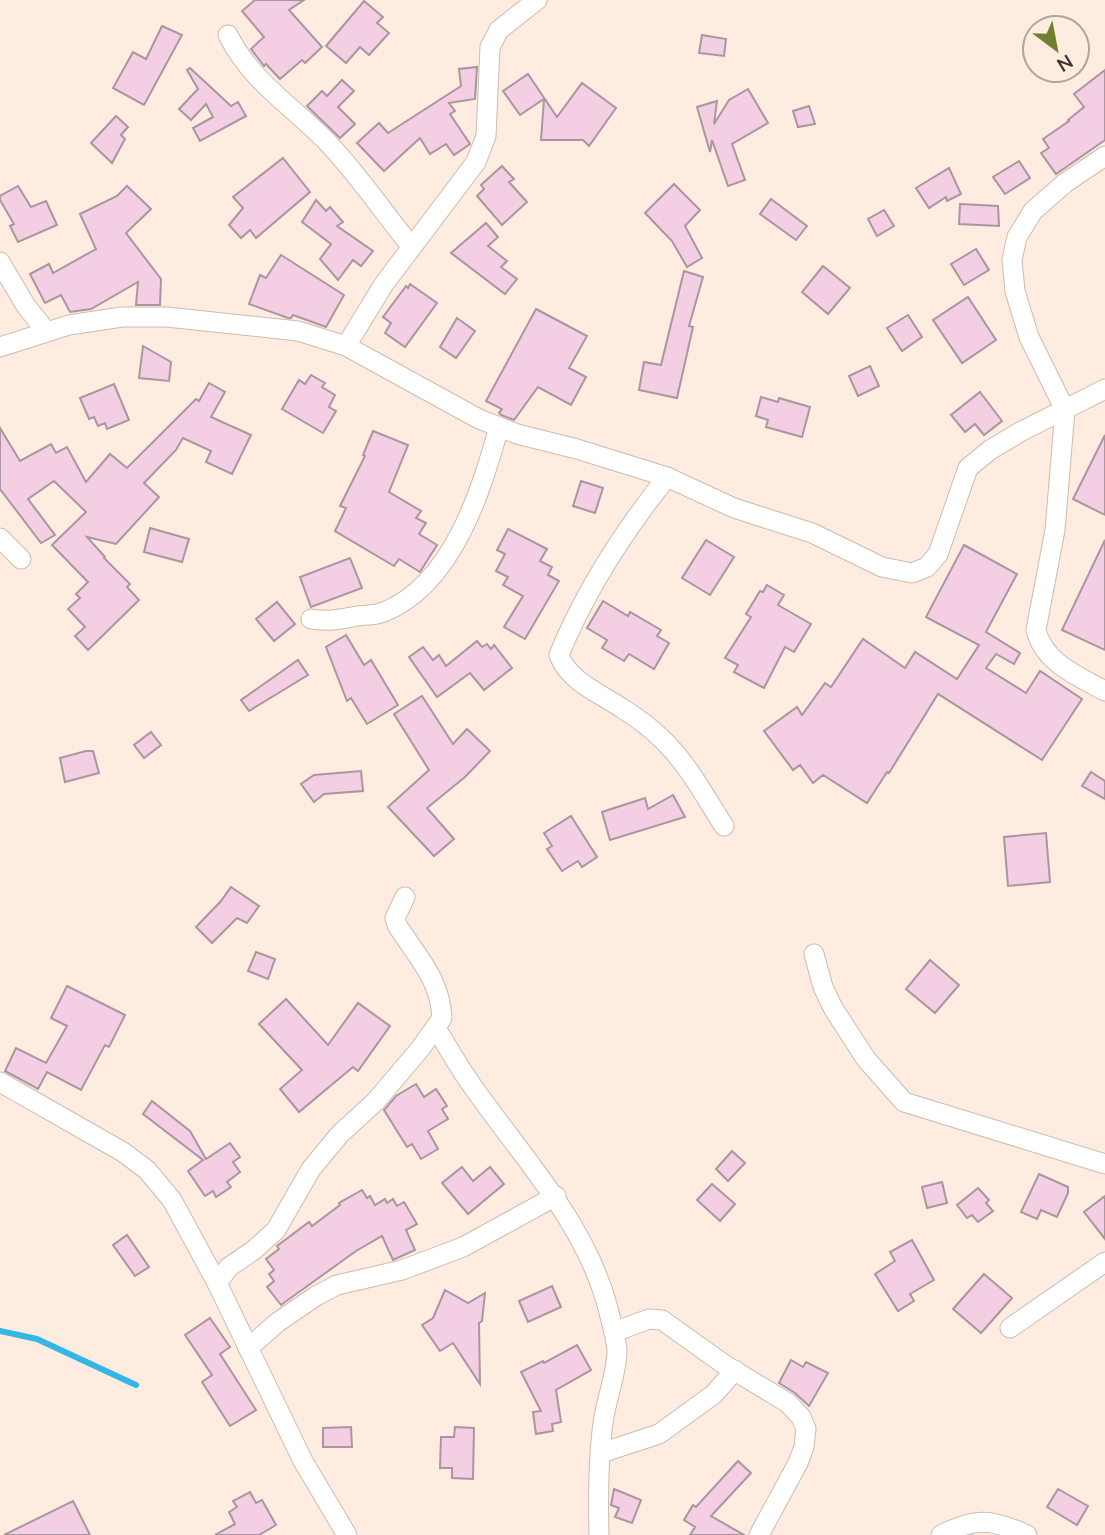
<svg xmlns="http://www.w3.org/2000/svg" width="1105" height="1535" font-family="Mulish,sans-serif">
<rect width="100%" height="100%" fill="#fdecdf"/>
<g fill="none" stroke-linecap="round" stroke-linejoin="round">
<path stroke="#34b7e4" stroke-width="6" d="M0,1331L37,1339L136,1385"/>
</g>
<g fill="#f4cee3" stroke="#a996a0" stroke-width="2">
<path d="M255,0H304L289,10L322,47L305,63L302,60L280,79L266,64L264,66L251,49L264,37L242,11Z"/>
<path d="M364,1L383,17L377,23L389,33L369,55L360,47L346,63L326,46Z"/>
<path d="M162,26L182,35L144,105L113,88L133,52L146,59Z"/>
<path d="M702,35L726,39L724,56L699,53Z"/>
<path d="M477,67L475,99L449,103L455,111L450,114L470,144L454,155L446,144L430,154L420,138L384,171L357,143L379,123L388,133L461,86L459,69Z"/>
<path d="M190,68L231,106L238,102L246,116L200,141L193,128L213,117L206,104L191,120L179,109L198,89L187,70Z"/>
<path d="M1105,70V140L1056,174L1041,153L1049,148L1043,139L1069,121L1068,120L1084,107L1074,94Z"/>
<path d="M528,74L557,117L582,83L616,108L589,146L583,140H541L544,99L520,115L503,91Z"/>
<path d="M342,80L354,91L338,107L355,124L340,138L307,106L322,91L327,96Z"/>
<path d="M748,89L768,123L732,144L745,180L728,186L712,140L710,152L697,107L717,101L714,124L729,100Z"/>
<path d="M809,106L815,124L798,127L793,111Z"/>
<path d="M116,116L128,127L121,135L125,139L112,163L91,143Z"/>
<path d="M283,158L310,192L256,238L250,230L241,238L229,225L243,208L233,197Z"/>
<path d="M1019,161L1030,178L1005,194L993,177Z"/>
<path d="M502,166L514,179L509,182L527,202L502,225L477,196L484,189L481,185Z"/>
<path d="M949,168L961,194L947,201L946,197L929,208L916,188Z"/>
<path d="M674,184L700,210L685,226L702,258L687,267L672,241L645,213Z"/>
<path d="M18,186L31,207L46,201L57,225L18,242L10,226L14,224L0,200V196Z"/>
<path d="M127,186L151,209L126,233L161,279L160,305H136L138,282L91,309L70,312L61,295L45,303L30,274L49,264L53,273L96,249L80,214L117,196Z"/>
<path d="M771,199L807,226L796,240L760,214Z"/>
<path d="M316,200L326,211L330,207L343,222L337,226L373,251L361,266L353,260L338,280L320,259L331,244L302,222Z"/>
<path d="M960,204L998,206L999,226L959,224Z"/>
<path d="M884,210L894,226L877,236L868,219Z"/>
<path d="M486,223L498,237L488,246L507,261L501,267L517,279L505,294L451,253Z"/>
<path d="M976,249L989,270L964,285L951,264Z"/>
<path d="M281,255L344,295L326,327L293,315L291,318H288L249,304L260,275L266,278Z"/>
<path d="M823,266L850,288L828,314L802,292Z"/>
<path d="M684,271L703,277L689,326L693,327L677,398L639,390L644,362L661,365Z"/>
<path d="M410,284L437,303L405,347L385,333L391,323L383,317L406,286L408,288Z"/>
<path d="M968,297L996,340L962,363L933,320Z"/>
<path d="M536,309L587,336L569,368L586,377L571,405L538,387L514,420L501,415L499,413L502,409L486,401Z"/>
<path d="M908,315L922,337L902,351L887,328Z"/>
<path d="M457,318L475,331L456,358L440,347Z"/>
<path d="M143,346L171,362L169,381L139,378Z"/>
<path d="M870,366L879,386L858,396L849,376Z"/>
<path d="M311,375L325,383L322,387L335,395L329,407L336,411L323,433L282,409L299,380L305,384Z"/>
<path d="M209,383L225,392L211,417L251,435L232,474L206,462L211,451L183,438L176,450L144,483L159,497L116,544L87,537L105,557L104,558L130,584L127,587L139,600L88,650L75,636L85,627L68,609L80,598L76,594L88,582L52,545L86,512L54,481L28,499L55,535L41,543L0,489V428L20,461L51,444L56,453L67,447L86,482L110,454L127,468L196,399L199,401Z"/>
<path d="M114,384L129,420L107,429L105,423L98,426L94,417L89,419L80,398Z"/>
<path d="M980,392L1002,421L984,435L975,424L965,432L951,415Z"/>
<path d="M761,397L778,402L779,398L810,407L802,437L766,427L768,420L756,416Z"/>
<path d="M373,431L408,445L389,492L421,511L416,518L426,523L419,534L437,545L420,572L399,559L394,566L335,531L346,508L340,506L365,456L363,455Z"/>
<path d="M1105,435V515L1073,499Z"/>
<path d="M581,481L603,488L595,513L573,506Z"/>
<path d="M150,528L189,539L182,562L144,552Z"/>
<path d="M508,529L547,549L540,561L552,567L548,575L559,581L525,639L504,627L523,596L503,585L508,577L496,571L505,554L497,550Z"/>
<path d="M706,540L734,557L710,595L682,578Z"/>
<path d="M1105,540V650L1062,630Z"/>
<path d="M964,545L1017,574L986,632L1020,653L1014,664L996,654L986,668L1026,693L1040,671L1082,699L1042,760L938,694L889,773L887,772L867,803L823,775L813,783L800,765L793,770L764,731L797,707L802,715L825,683L831,687L863,639L905,668L915,652L957,679L979,645L926,617Z"/>
<path d="M350,558L362,588L311,607L300,577Z"/>
<path d="M767,585L784,595L778,605L811,624L794,652L785,647L764,688L734,672L738,665L725,658L751,617L746,614L760,591L763,592Z"/>
<path d="M603,601L628,616L630,612L661,630L657,636L669,643L654,669L629,654L624,661L602,648L607,640L587,628Z"/>
<path d="M277,602L295,624L274,641L256,619Z"/>
<path d="M346,635L364,665L371,660L398,705L367,724L351,698L347,701L326,647Z"/>
<path d="M477,641L482,647L487,644L491,649L494,645L512,668L484,690L470,673L437,697L409,657L423,647L433,660L439,655L446,666Z"/>
<path d="M298,660L308,675L249,711L241,700Z"/>
<path d="M422,696L453,744L467,729L490,751L465,777L427,808L454,839L434,856L388,807L429,770L394,714Z"/>
<path d="M151,732L161,745L144,758L134,745Z"/>
<path d="M86,751H93L99,773L65,782L60,758Z"/>
<path d="M361,771L363,791L324,794L314,802L301,784L314,775Z"/>
<path d="M1091,772L1105,781V799L1082,786Z"/>
<path d="M673,795L685,817L610,840L602,812L645,798L648,809Z"/>
<path d="M571,816L597,857L582,867L578,861L562,871L547,849L552,846L544,833Z"/>
<path d="M1046,833L1050,882L1008,886L1004,837Z"/>
<path d="M231,887L259,906L247,923L237,918L212,943L196,927L221,901Z"/>
<path d="M256,952L275,959L268,979L248,971Z"/>
<path d="M930,960L959,985L935,1013L906,989Z"/>
<path d="M67,986L125,1015L109,1047L105,1045L81,1090L47,1072L38,1089L5,1071L16,1048L46,1063L67,1026L51,1018Z"/>
<path d="M286,999L328,1045L358,1003L390,1026L358,1071L353,1067L299,1112L280,1089L302,1070L259,1024Z"/>
<path d="M416,1084L424,1097L436,1089L447,1106L442,1109L448,1119L428,1131L438,1149L421,1159L412,1144L407,1147L384,1110L396,1096Z"/>
<path d="M152,1101L190,1131L206,1159L230,1143L240,1157L233,1162L240,1172L227,1182L231,1187L216,1197L213,1191L205,1196L188,1171L203,1160L143,1114Z"/>
<path d="M732,1151L745,1163L728,1181L716,1169Z"/>
<path d="M462,1167L473,1181L490,1167L504,1184L468,1214L442,1183Z"/>
<path d="M1039,1174L1068,1187V1193L1057,1217L1041,1210L1037,1219L1021,1212Z"/>
<path d="M942,1182L947,1203L927,1208L922,1187Z"/>
<path d="M712,1184L735,1204L720,1221L697,1200Z"/>
<path d="M978,1188L989,1200L986,1203L993,1211L978,1222L972,1215L967,1218L957,1205Z"/>
<path d="M362,1190L367,1198L370,1196L375,1205L385,1199L387,1203L393,1199L397,1206L404,1202L417,1224L406,1230L415,1250L393,1260L382,1236L356,1251L281,1305L267,1287L274,1281L269,1274L274,1270L266,1259L279,1249L277,1246L309,1222L312,1226L340,1205L339,1203Z"/>
<path d="M1105,1196V1239L1084,1212Z"/>
<path d="M127,1235L149,1267L135,1276L113,1245Z"/>
<path d="M912,1240L934,1280L910,1294L914,1301L898,1311L875,1274L895,1261L890,1252Z"/>
<path d="M984,1274L1012,1298L981,1333L953,1309Z"/>
<path d="M552,1286L561,1307L528,1322L519,1301Z"/>
<path d="M445,1290L468,1303L485,1293L482,1321L479,1323L480,1384L453,1343L440,1351L422,1325L433,1318Z"/>
<path d="M210,1318L230,1347L220,1354L256,1410L230,1426L202,1382L212,1375L185,1335Z"/>
<path d="M577,1345L591,1370L556,1390L561,1422L552,1424L553,1431L536,1434L533,1412L541,1411L521,1372L543,1361L544,1363Z"/>
<path d="M791,1360L803,1367L806,1362L828,1373L809,1406L795,1393L779,1383Z"/>
<path d="M351,1427L352,1447H323V1428Z"/>
<path d="M455,1427L474,1428L473,1479L452,1478V1468H440L441,1437H454Z"/>
<path d="M738,1461L751,1473L711,1516L744,1535H690L695,1527L684,1520L693,1505L696,1507Z"/>
<path d="M614,1489L641,1500L632,1523L615,1517L619,1508L611,1505Z"/>
<path d="M1058,1489L1088,1506L1077,1525L1047,1507Z"/>
<path d="M250,1492L256,1503L262,1500L276,1525L259,1535H215L235,1524L229,1512L237,1507L233,1501Z"/>
<path d="M73,1501L90,1535H4Z"/>
</g>
<g fill="none" stroke-linecap="round" stroke-linejoin="round">
<g stroke="#ccbcaf" stroke-width="21">
<g id="street">
<path d="M228,35C252,83 294,107 330,145C359,176 384,213 411,246"/>
<path d="M1105,156L1065,183L1033,211L1017,237L1012,260L1015,291L1029,337L1065,410L1055,530L1036,630C1044,663 1078,676 1105,691"/>
<path d="M0,262L26,306L46,331"/>
<path d="M346,346L384,284L476,162L486,136L490,47L499,30L537,0"/>
<path d="M0,347L69,325L122,317H167L298,331L346,346L479,419L517,434L577,449L667,477L734,508L812,533L882,567L912,573L927,567L938,554L968,468L990,450L1020,432L1105,389"/>
<path d="M667,477C624,531 585,591 559,655C569,682 600,693 623,709C638,718 653,730 665,742C689,766 706,798 724,826"/>
<path d="M0,538L21,559"/>
<path d="M311,619C328,622 341,619 358,616C367,615 377,615 384,612C453,584 481,491 499,427"/>
<path d="M814,954L823,987L833,1008L866,1059L904,1102L1105,1164"/>
<path d="M436,1028C449,1049 461,1071 476,1091C526,1162 585,1223 608,1308C611,1322 616,1336 617,1350C617,1374 606,1399 603,1423C598,1461 598,1497 599,1535"/>
<path d="M0,1082L123,1152L147,1170L172,1200L217,1283L303,1461L347,1535"/>
<path d="M217,1283L229,1267L254,1250L276,1230L311,1169L340,1134L375,1102L420,1049L442,1018C440,978 417,957 397,925L395,918L405,897"/>
<path d="M1010,1328L1105,1262"/>
<path d="M614,1332L649,1319L662,1320L725,1365L788,1403L801,1417L806,1429L804,1447L798,1463L759,1535"/>
<path d="M248,1348L278,1322L316,1296L337,1285L402,1270L463,1247L556,1196"/>
<path d="M601,1453L659,1434L714,1394L735,1370"/>
<path d="M941,1535C976,1517 992,1519 1027,1535"/>
</g>
</g>
<use href="#street" stroke="#fff" stroke-width="19"/>
</g>
<g transform="translate(1056 49) rotate(148)"><circle r="33" fill="#fdecdf" stroke="#b0a399" stroke-width="2"/>
<path d="M0-5L12 26L0 18L-12 26Z" fill="#6f802e"/>
<text y="-10" font-size="19" font-weight="bold" text-anchor="middle" fill="#3d3631">N</text>
</g>
</svg>
